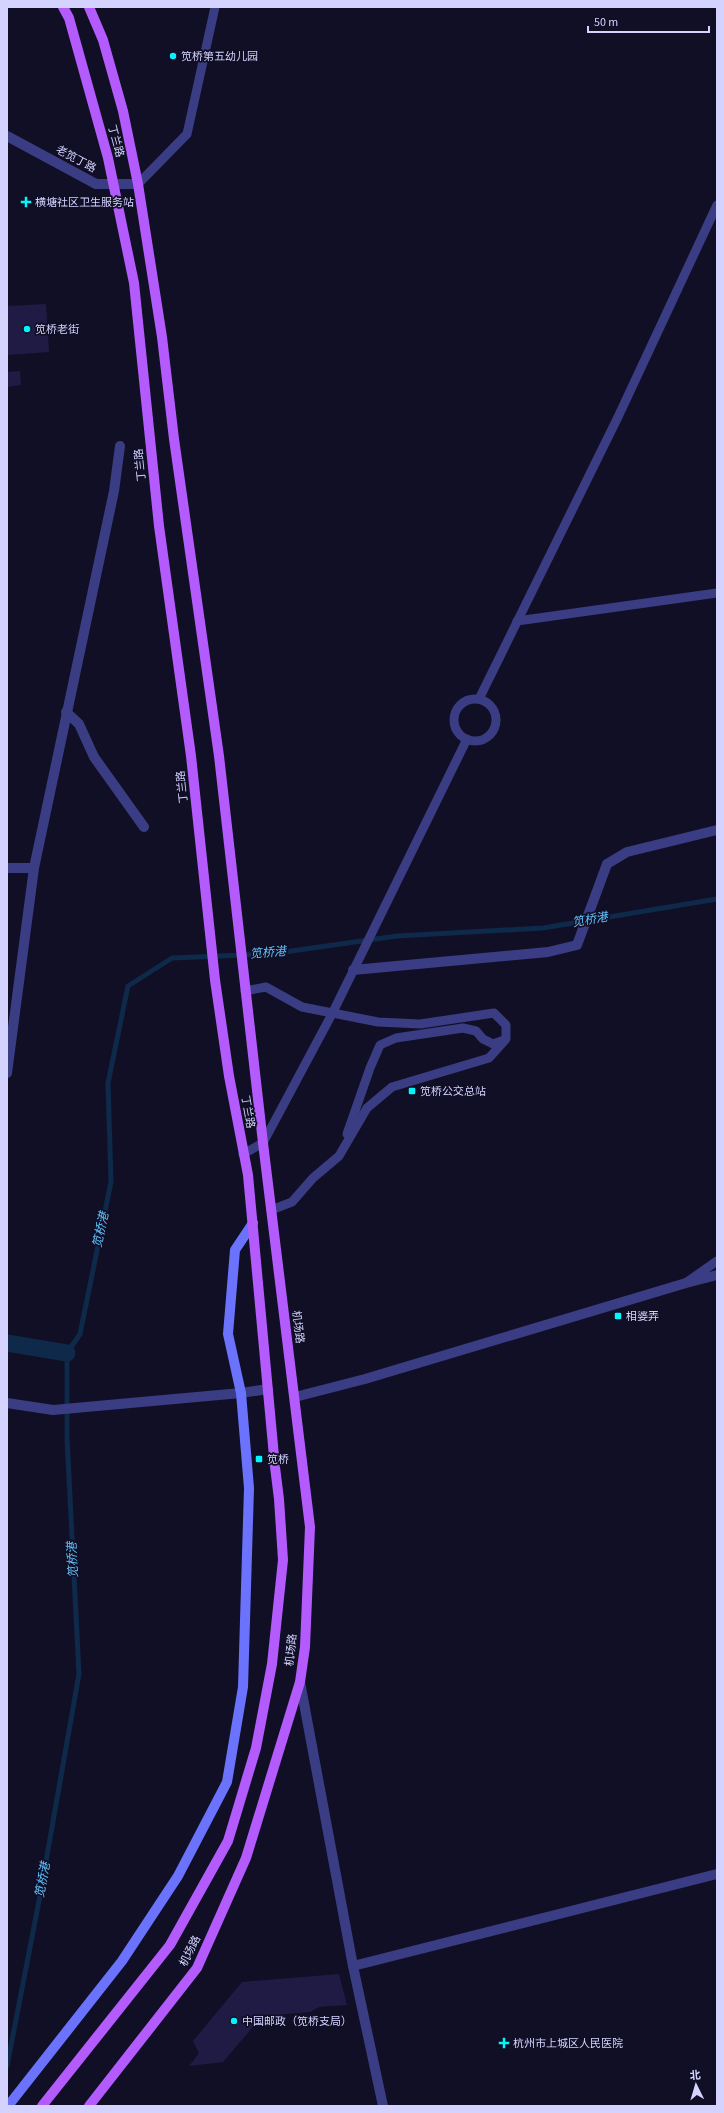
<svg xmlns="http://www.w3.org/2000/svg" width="724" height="2113" font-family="'Source Sans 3','Noto Sans SC',sans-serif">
<rect width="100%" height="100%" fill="#110f25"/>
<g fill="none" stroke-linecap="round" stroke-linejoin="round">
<path stroke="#0e2949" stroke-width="5" d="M7,2066L39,1901L79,1674L67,1438V1353L80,1334L111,1182L108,1083L128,986L172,958L270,954L397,936L543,928L717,899"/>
<path stroke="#0e2949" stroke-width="17" d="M7,1343L67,1353"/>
</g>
<g fill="#201b45">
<path d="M46,304L49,352L7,355V306Z"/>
<path d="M20,371L21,385L7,387V372Z"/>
<path d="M339,1974L347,2005L319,2007L310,2012L262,2016L223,2062L189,2066L199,2053L193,2041L242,1982Z"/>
</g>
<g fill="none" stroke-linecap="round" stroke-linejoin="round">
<g stroke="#3a3d83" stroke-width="9">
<path d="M138,184L187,134L215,7"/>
<path d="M517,621L717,593"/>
<circle cx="475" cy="720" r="21"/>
<path d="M479,699L618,417L717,205"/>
<path d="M245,991L266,987L302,1007L378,1022L420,1024L494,1013L506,1025V1039L489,1058L392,1087L367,1108L339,1156L313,1178L292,1202L271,1210"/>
<path d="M347,1134L370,1068L380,1045L396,1038L463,1028L476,1031L483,1039L493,1044L504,1040"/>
<path d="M243,1154L263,1143L332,1014L467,739"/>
<path d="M687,1282L717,1261"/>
</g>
<g stroke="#3a3d83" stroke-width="10">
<path d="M7,136L96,184H138"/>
<path d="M66,712L79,724L94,757L144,827"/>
<path d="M7,868H34"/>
<path d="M353,970L548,952L577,945L607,864L627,852L717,830"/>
<path d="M7,1073L34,868L114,491L120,446"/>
<path d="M295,1397L365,1379L686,1283L717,1275"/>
<path d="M7,1403L53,1410L241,1393L268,1389"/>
<path d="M300,1682L353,1966L383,2106"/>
<path d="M353,1966L717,1874"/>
</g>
<path stroke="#6b73fd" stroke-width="10" d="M8,2106L122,1961L178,1876L227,1782L243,1687L249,1488L241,1393L228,1334L235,1250L253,1223"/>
<g stroke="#b45bfd" stroke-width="10">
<path d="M89,7L103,40L123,111L138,184L162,337L174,439L219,756L263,1143L310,1527L305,1647L300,1682L246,1858L197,1968L89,2106"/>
<path d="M42,2106L170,1945L228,1841L256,1748L272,1664L283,1560L279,1499L275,1467L248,1175L229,1076L215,980L191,756L159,526L134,283L108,158L69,18L63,7"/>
</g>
</g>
<g fill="#03f5fb" stroke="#110f25" stroke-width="1.5">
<circle cx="173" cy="56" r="4"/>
<path d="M24 196h4v4h4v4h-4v4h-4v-4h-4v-4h4z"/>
<circle cx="27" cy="329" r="4"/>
<rect x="408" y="1087" width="8" height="8" rx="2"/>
<rect x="614" y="1312" width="8" height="8" rx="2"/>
<rect x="255" y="1455" width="8" height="8" rx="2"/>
<circle cx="234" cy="2021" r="4"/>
<path d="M502 2037h4v4h4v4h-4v4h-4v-4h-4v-4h4z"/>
</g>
<g text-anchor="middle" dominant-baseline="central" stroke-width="3.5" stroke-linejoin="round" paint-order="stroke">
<g font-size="11" fill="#d4d3ff" stroke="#110f25" text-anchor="start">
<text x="181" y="56">笕桥第五幼儿园</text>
<text x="35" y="202">横塘社区卫生服务站</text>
<text x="35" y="329">笕桥老街</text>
<text x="420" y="1091">笕桥公交总站</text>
<text x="626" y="1316">相婆弄</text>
<text x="267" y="1459">笕桥</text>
<text x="242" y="2021">中国邮政（笕桥支局）</text>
<text x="513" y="2043">杭州市上城区人民医院</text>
</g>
<g font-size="11" fill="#d4d3ff" stroke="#110f25">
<text transform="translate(116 141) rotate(75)">丁兰路</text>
<text transform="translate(76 159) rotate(28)">老笕丁路</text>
<text transform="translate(140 465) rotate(-96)">丁兰路</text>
<text transform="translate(182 787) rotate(-96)">丁兰路</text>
<text transform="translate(248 1112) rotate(80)">丁兰路</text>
<text transform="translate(298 1327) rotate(83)">机场路</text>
<text transform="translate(291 1650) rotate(-84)">机场路</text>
<text transform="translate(190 1951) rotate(-63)">机场路</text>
</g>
<g font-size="12" font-style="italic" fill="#62c2fd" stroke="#110f25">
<text transform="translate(590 920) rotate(-10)">笕桥港</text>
<text transform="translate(268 953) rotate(-5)">笕桥港</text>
<text transform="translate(101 1230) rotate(-78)">笕桥港</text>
<text transform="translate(73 1560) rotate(-93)">笕桥港</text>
<text transform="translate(43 1880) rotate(-80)">笕桥港</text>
</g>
</g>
<rect width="724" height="2113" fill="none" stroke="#d4d3ff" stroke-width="16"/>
<g transform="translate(696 2085) rotate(355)" stroke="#110f25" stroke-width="3" paint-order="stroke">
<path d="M0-3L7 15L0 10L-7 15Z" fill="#d4d3ff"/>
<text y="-6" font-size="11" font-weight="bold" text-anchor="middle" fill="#d4d3ff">北</text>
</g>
<path d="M588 26v6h121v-6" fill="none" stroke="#d4d3ff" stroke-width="2"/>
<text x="594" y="26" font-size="12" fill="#d4d3ff" stroke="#110f25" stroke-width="3" paint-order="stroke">50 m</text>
</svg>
